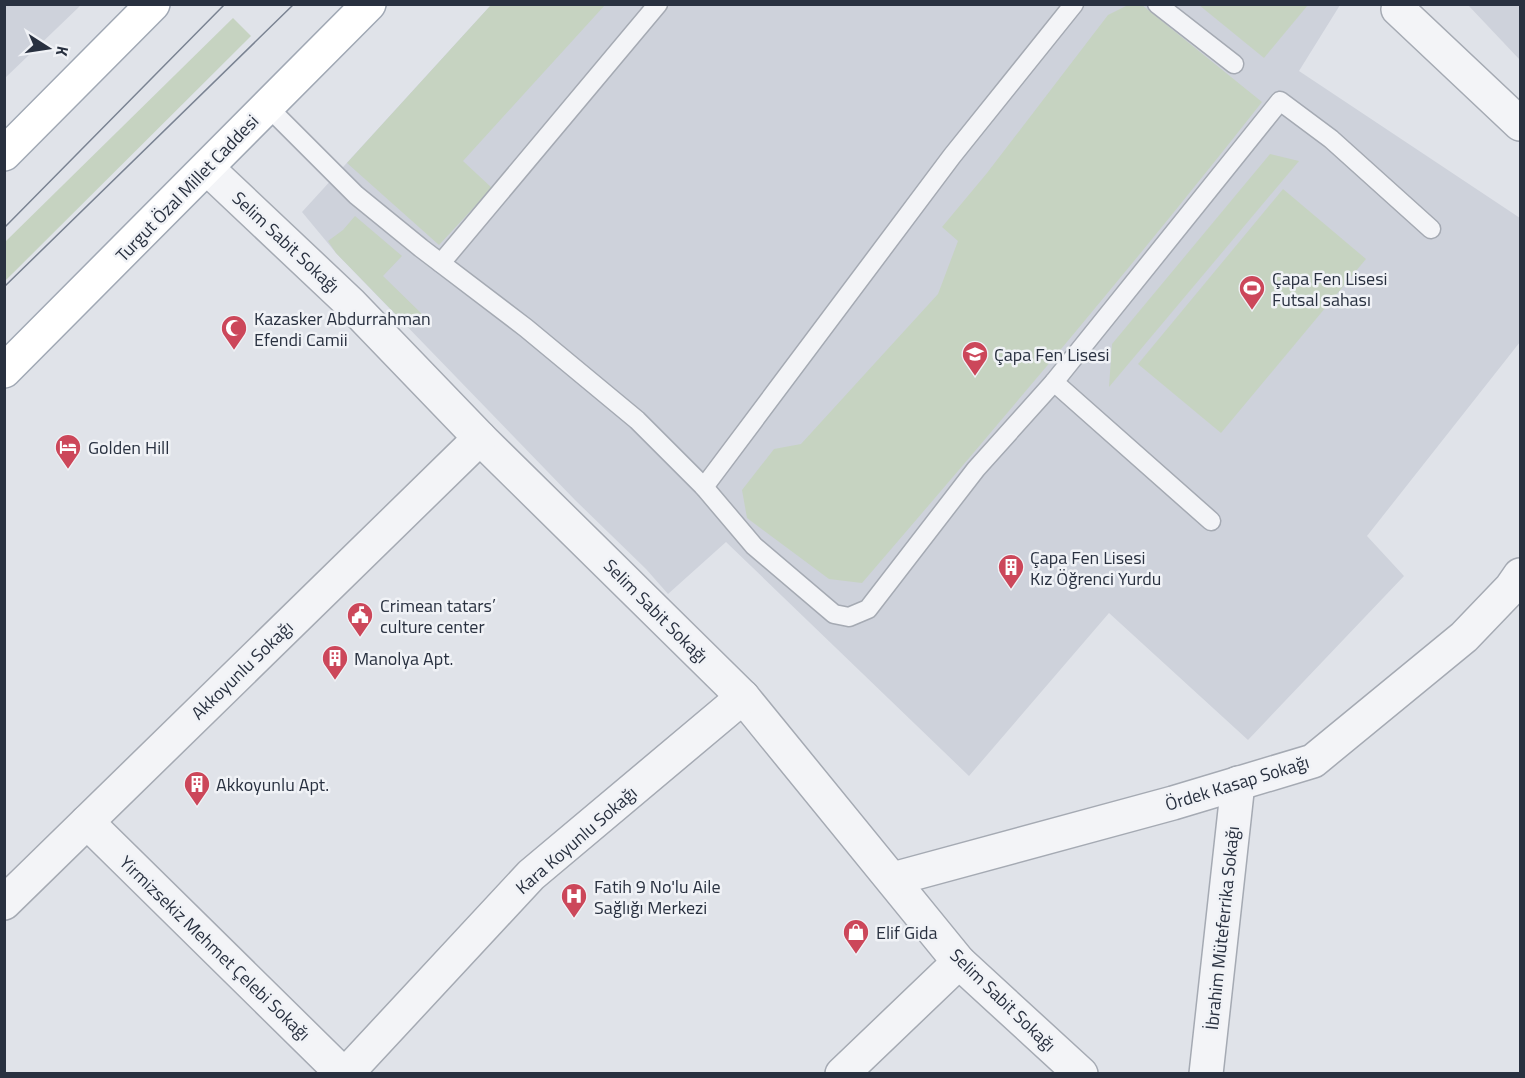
<svg xmlns="http://www.w3.org/2000/svg" width="1525" height="1078" font-family="'Titillium Web',sans-serif">
<rect width="100%" height="100%" fill="#e0e3e9"/>
<g fill="#ced2db">
<path d="M5,4H81V5L5,78Z"/>
<path d="M491,5H1340L1299,71L1520,218V342L1367,536L1404,576L1248,740L1109,613L969,776L726,542L668,594L646,569L575,500L336,253L302,212Z"/>
<path d="M1468,5H1520V60Z"/>
</g>
<g fill="#c6d3c1">
<path d="M491,5H605L463,161L492,188L439,245L347,163Z"/>
<path d="M1128,5H1142L1262,102C1133,266 998,425 862,583L829,579L747,518L742,490L774,449L801,444L938,294L958,241L942,227L987,173L1108,15Z"/>
<path d="M1199,5H1308L1264,58Z"/>
<path d="M233,18L251,36L5,281V242Z"/>
<path d="M1270,154L1299,161L1109,387L1112,344Z"/>
<path d="M1283,189L1366,259L1221,433L1138,364Z"/>
<path d="M355,216L402,256L383,276L424,316L409,328L336,253L328,241L343,230Z"/>
</g>
<g fill="none" stroke-linecap="round" stroke-linejoin="round">
<g stroke="#a5aab3" stroke-width="21">
<g id="lane">
<path d="M1157,4L1234,64"/>
<path d="M267,106L356,195L421,248L526,328L637,420L704,487L754,546L834,614L849,617L868,609L976,469L1054,382L1280,101L1331,139L1431,229"/>
<path d="M441,263L658,4"/>
<path d="M1054,382L1211,521"/>
<path d="M704,487L952,156L1074,4"/>
</g>
</g>
<g stroke="#a5aab3" stroke-width="36">
<g id="street">
<path d="M1402,4L1398,9L1520,124"/>
<path d="M208,169L350,303L480,438L743,697L959,962L1081,1074"/>
<path d="M87,822L343,1074"/>
<path d="M893,879L1173,803L1313,761L1464,637L1511,588L1520,575"/>
<path d="M4,903L480,438"/>
<path d="M346,1074L531,875L743,697"/>
<path d="M842,1074L959,962"/>
<path d="M1206,1074L1238,783"/>
</g>
</g>
<g stroke="#a0a8b4" stroke-width="36">
<g id="primary">
<path d="M4,154L153,4"/>
<path d="M4,371L369,4"/>
</g>
</g>
<use href="#lane" stroke="#f3f4f7" stroke-width="18"/>
<use href="#street" stroke="#f3f4f7" stroke-width="33"/>
<use href="#primary" stroke="#fff" stroke-width="33"/>
<g stroke="#7a8392" stroke-width="1.5">
<path d="M4,228L225,4"/>
<path d="M4,287L294,4"/>
</g>
</g>
<defs>
<g id="stadium-pin" transform="scale(1.35)"><path d="M0 17L-7.5 6A9.5 9.5 0 1 1 7.5 6Z" fill="#cc475a" stroke="#f0f2f6"/><path d="M0-5a6.5 5 0 1 0 0 10a6.5 5 0 1 0 0-10ZM-3.5-1.8h7v3.6h-7Z" fill="#fff"/></g>
<g id="mosque-pin" transform="scale(1.35)"><path d="M0 17L-7.5 6A9.5 9.5 0 1 1 7.5 6Z" fill="#cc475a" stroke="#f0f2f6"/><path d="M3.5-4.9A6 6 0 1 0 3.5 4.9A5 5 0 1 1 3.5-4.9Z" fill="#fff"/></g>
<g id="school-pin" transform="scale(1.35)"><path d="M0 17L-7.5 6A9.5 9.5 0 1 1 7.5 6Z" fill="#cc475a" stroke="#f0f2f6"/><path d="M0-5L7-2L0 1L-7-2ZM-4 1L0 2.5L4 1V4Q0 6-4 4Z" fill="#fff"/></g>
<g id="hotel-pin" transform="scale(1.35)"><path d="M0 17L-7.5 6A9.5 9.5 0 1 1 7.5 6Z" fill="#cc475a" stroke="#f0f2f6"/><path d="M-6-4.5h1.5V1H6V5H4.5V3h-9V5H-6ZM-4 0a1.8 1.8 0 1 1 3.6 0ZM.5 0V-2.5h3Q6-2.5 6 0Z" fill="#fff"/></g>
<g id="building-pin" transform="scale(1.35)"><path d="M0 17L-7.5 6A9.5 9.5 0 1 1 7.5 6Z" fill="#cc475a" stroke="#f0f2f6"/><path d="M-4-6H4V6H1V3H-1V6H-4ZM-2.5-4.3h1.7v1.8h-1.7ZM.8-4.3h1.7v1.8H.8ZM-2.5-1h1.7V.8h-1.7ZM.8-1h1.7V.8H.8Z" fill="#fff"/></g>
<g id="civic-pin" transform="scale(1.35)"><path d="M0 17L-7.5 6A9.5 9.5 0 1 1 7.5 6Z" fill="#cc475a" stroke="#f0f2f6"/><path d="M-.6-6.5H3V-4.5H.6V-3L4-1V1h2V6H-6V1h2V-1L-.6-3ZM-1.2 2.5V6h2.4V2.5Z" fill="#fff"/></g>
<g id="hospital-pin" transform="scale(1.35)"><path d="M0 17L-7.5 6A9.5 9.5 0 1 1 7.5 6Z" fill="#cc475a" stroke="#f0f2f6"/><path d="M-5-5h3v3.5h4V-5h3V5h-3V1.5h-4V5h-3Z" fill="#fff"/></g>
<g id="shop-pin" transform="scale(1.35)"><path d="M0 17L-7.5 6A9.5 9.5 0 1 1 7.5 6Z" fill="#cc475a" stroke="#f0f2f6"/><path d="M-5-2.5h2.3a2.7 3.5 0 0 1 5.4 0H5L5.5 6h-11ZM-1.5-2.5h3a1.5 2.3 0 0 0-3 0Z" fill="#fff"/></g>
</defs>
<g fill-rule="evenodd">
<use href="#stadium-pin" x="1252" y="288"/>
<use href="#mosque-pin" x="234" y="328"/>
<use href="#school-pin" x="975" y="354"/>
<use href="#hotel-pin" x="68" y="447"/>
<use href="#building-pin" x="1011" y="567"/>
<use href="#civic-pin" x="360" y="615"/>
<use href="#building-pin" x="335" y="658"/>
<use href="#building-pin" x="197" y="784"/>
<use href="#hospital-pin" x="574" y="896"/>
<use href="#shop-pin" x="856" y="932"/>
</g>
<g text-anchor="middle" dominant-baseline="central" stroke-width="5" stroke-linejoin="round" paint-order="stroke">
<g font-size="18" fill="#293140" stroke="#f0f2f6">
<text transform="translate(187 188) rotate(-46)">Turgut Özal Millet Caddesi</text>
<text transform="translate(286 242) rotate(43)">Selim Sabit Sokağı</text>
<text transform="translate(656 611) rotate(45)">Selim Sabit Sokağı</text>
<text transform="translate(242 670) rotate(-44)">Akkoyunlu Sokağı</text>
<text transform="translate(1237 783) rotate(-17)">Ördek Kasap Sokağı</text>
<text transform="translate(576 840) rotate(-41)">Kara Koyunlu Sokağı</text>
<text transform="translate(1222 928) rotate(-84)">İbrahim Müteferrika Sokağı</text>
<text transform="translate(215 948) rotate(44)">Yirmizsekiz Mehmet Çelebi Sokağı</text>
<text transform="translate(1003 1000) rotate(44)">Selim Sabit Sokağı</text>
</g>
<g font-size="18" fill="#293140" stroke="#f0f2f6" text-anchor="start">
<text x="1272" y="278">Çapa Fen Lisesi<tspan x="1272" dy="21">Futsal sahası</tspan></text>
<text x="254" y="318">Kazasker Abdurrahman<tspan x="254" dy="21">Efendi Camii</tspan></text>
<text x="994" y="354">Çapa Fen Lisesi</text>
<text x="88" y="447">Golden Hill</text>
<text x="1030" y="557">Çapa Fen Lisesi<tspan x="1030" dy="21">Kız Öğrenci Yurdu</tspan></text>
<text x="380" y="605">Crimean tatars’<tspan x="380" dy="21">culture center</tspan></text>
<text x="354" y="658">Manolya Apt.</text>
<text x="216" y="784">Akkoyunlu Apt.</text>
<text x="594" y="886">Fatih 9 No'lu Aile<tspan x="594" dy="21">Sağlığı Merkezi</tspan></text>
<text x="876" y="932">Elif Gida</text>
</g>
</g>
<rect width="1525" height="1078" fill="none" stroke="#293140" stroke-width="12"/>
<g transform="translate(48 48) rotate(102)" stroke="#f0f2f6" stroke-width="4.5" paint-order="stroke">
<path d="M0-4.5L10 22L0 15L-10 22Z" fill="#293140"/>
<text y="-9" font-size="16" font-weight="bold" text-anchor="middle" fill="#293140">K</text>
</g>
</svg>
